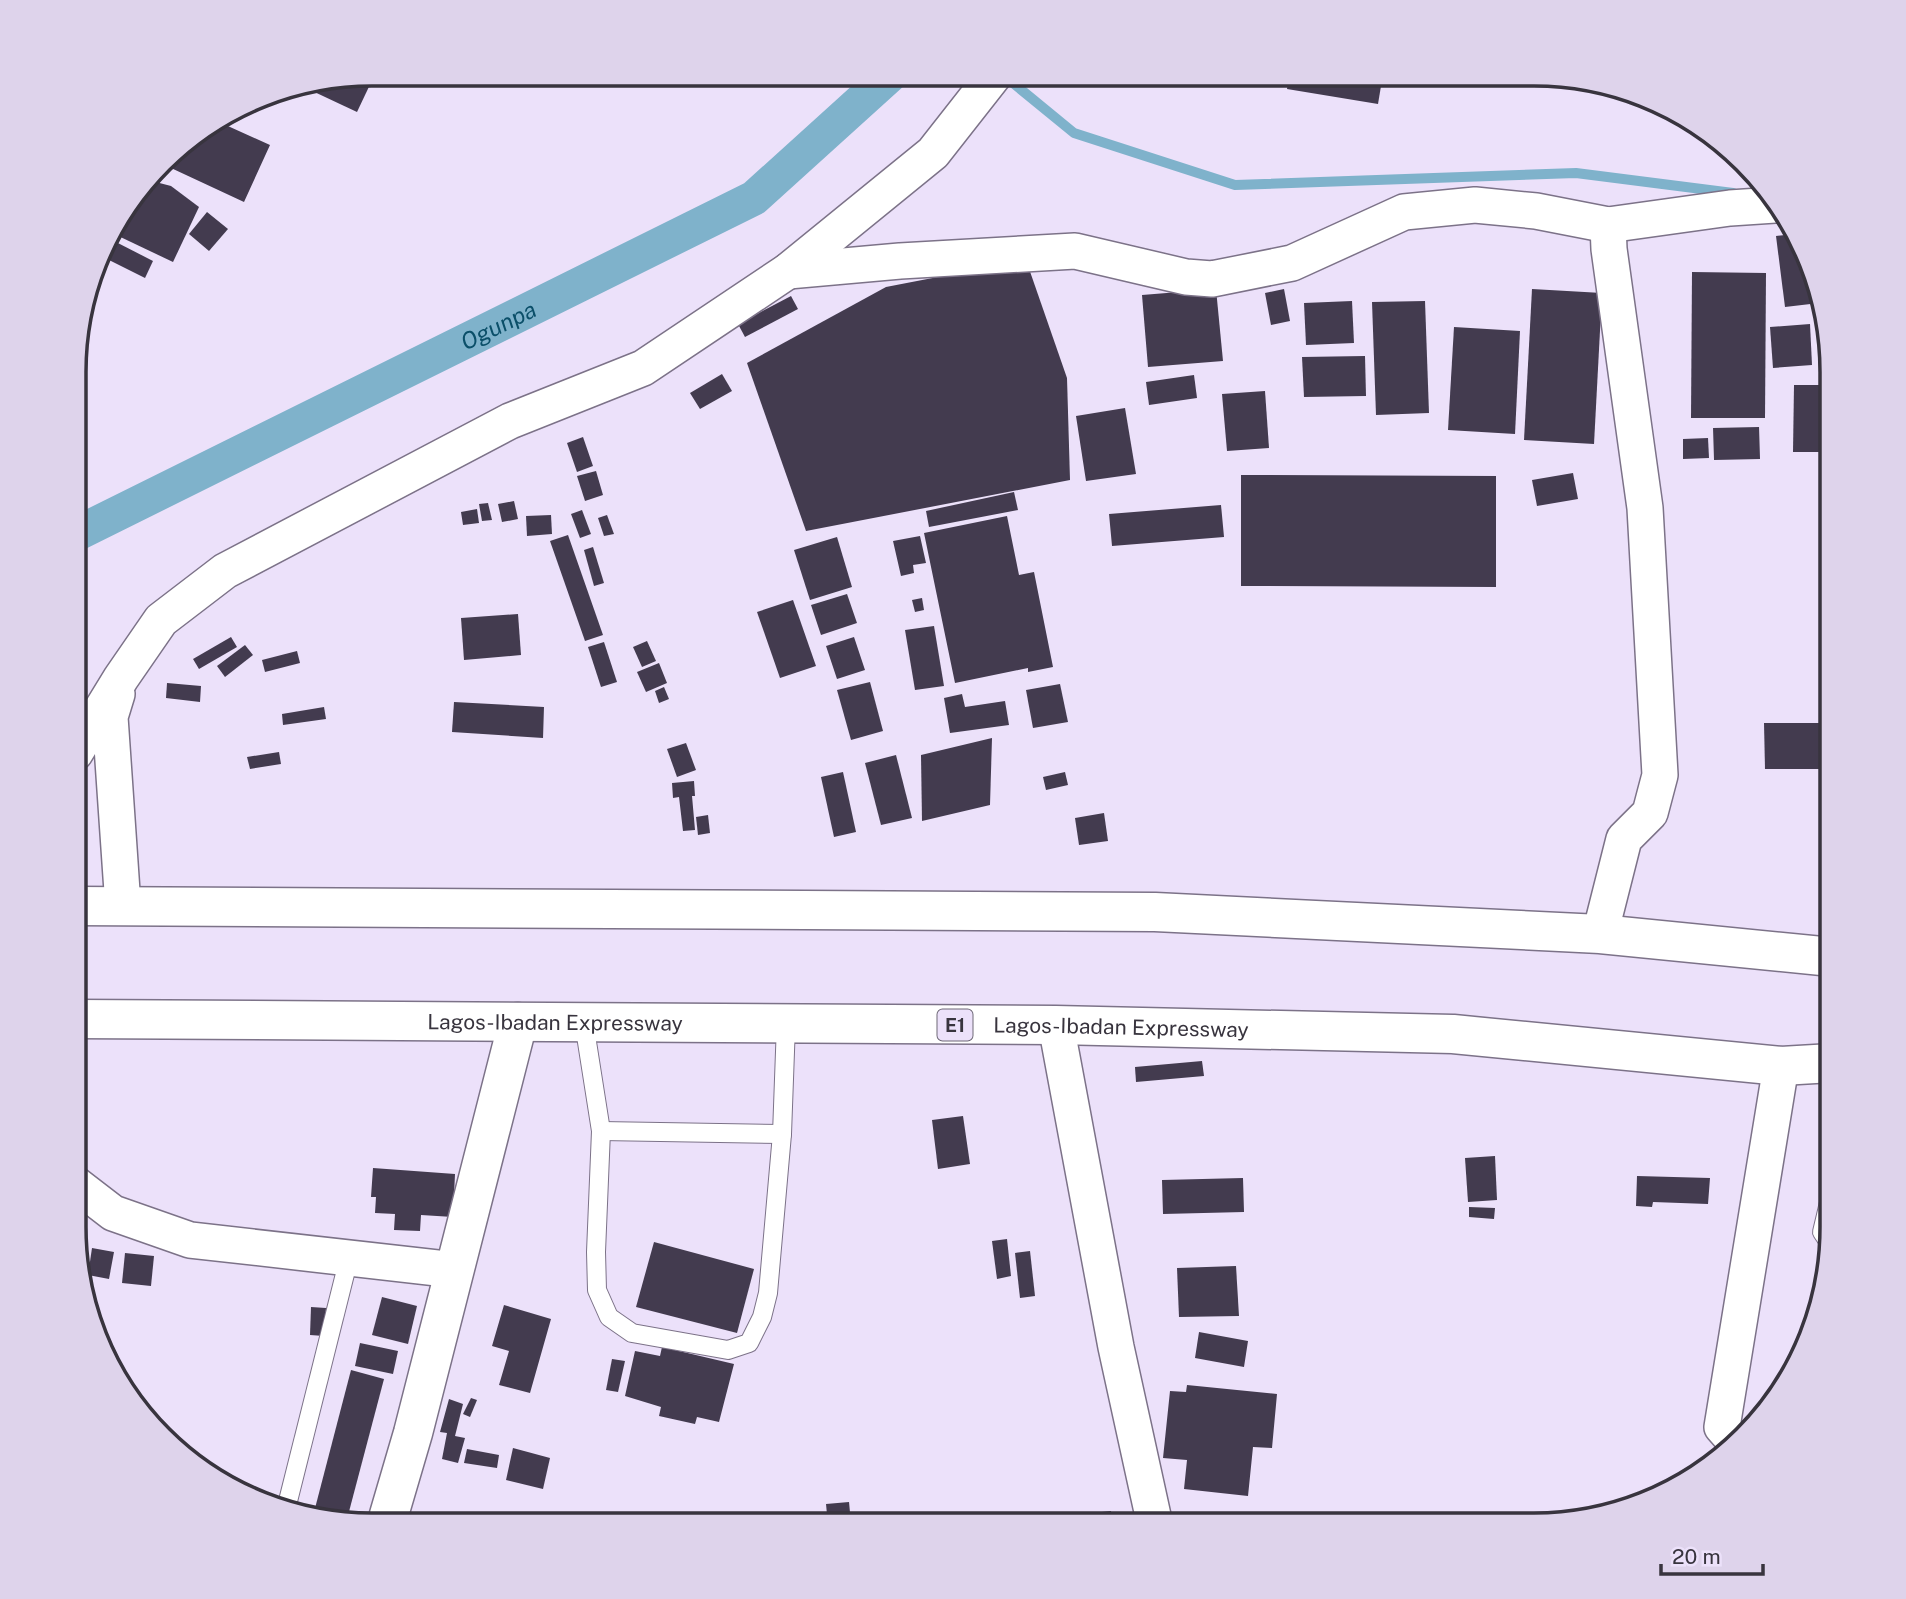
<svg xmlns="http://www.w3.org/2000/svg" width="1906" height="1599" font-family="'Public Sans',sans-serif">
<rect width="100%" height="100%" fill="#ece1fa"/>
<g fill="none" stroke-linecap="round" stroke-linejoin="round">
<path stroke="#7fb2cb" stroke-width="10" d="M1002,74L1074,133L1235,185L1576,173L1733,193"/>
<path stroke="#7fb2cb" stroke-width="35" id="s1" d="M76,534L754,198L891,74"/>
</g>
<g fill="#433b4f">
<path d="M371,73L375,74L357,112L308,89L310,84Z"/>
<path d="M1290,74H1383L1378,104L1287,89Z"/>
<path d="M219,122L270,145L244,202L171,168L173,164L167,161L175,147Z"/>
<path d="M148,180L171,186L199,207L173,262L112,233L122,212Z"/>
<path d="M207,212L228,229L209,251L189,234Z"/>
<path d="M1795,234L1810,257L1819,303L1785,307L1776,236Z"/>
<path d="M112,240L153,261L145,278L103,257Z"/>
<path d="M1026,260L1067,378L1070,480L806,531L747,363L886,287Z"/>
<path d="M1692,272L1766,273L1765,418H1691Z"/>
<path d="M1216,289L1223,361L1148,367L1142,295Z"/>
<path d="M1284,289L1290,321L1271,325L1265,293Z"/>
<path d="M1532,289L1602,293L1594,444L1524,440Z"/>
<path d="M791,296L798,309L745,337L738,324Z"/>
<path d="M1352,301L1354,343L1306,345L1304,303Z"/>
<path d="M1425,301L1429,413L1376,415L1372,302Z"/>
<path d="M1810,324L1812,365L1773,368L1770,327Z"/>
<path d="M1823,324L1828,351L1832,367H1819L1817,325Z"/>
<path d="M1454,327L1520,331L1515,434L1448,430Z"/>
<path d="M1365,356L1366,396L1304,397L1302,357Z"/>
<path d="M722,374L732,391L700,409L690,393Z"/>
<path d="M1194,375L1197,398L1149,405L1146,382Z"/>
<path d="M1794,385H1832V452H1793Z"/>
<path d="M1265,391L1269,448L1227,451L1222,394Z"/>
<path d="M1125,408L1136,474L1086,481L1076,416Z"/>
<path d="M1759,427L1760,459L1714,460L1713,428Z"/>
<path d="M583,437L593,466L577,472L567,443Z"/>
<path d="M1708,438L1709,458L1683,459V439Z"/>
<path d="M596,471L603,495L585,501L577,476Z"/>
<path d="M1573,473L1578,499L1537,506L1532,480Z"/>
<path d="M1241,475L1496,476V587L1241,586Z"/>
<path d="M1014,492L1018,510L929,527L926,511Z"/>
<path d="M514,501L518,519L502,522L498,504Z"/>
<path d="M488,503L492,520L482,521L479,504Z"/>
<path d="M1221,505L1224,537L1112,546L1109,514Z"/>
<path d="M477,509L479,523L463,525L461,512Z"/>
<path d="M582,510L591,534L580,538L571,514Z"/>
<path d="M551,515L552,534L527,536L526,516Z"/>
<path d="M607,515L614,534L604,536L598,518Z"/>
<path d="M1007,516L1019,575L1034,572L1053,667L1028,672V668L955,683L924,533Z"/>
<path d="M568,535L603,635L585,641L550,541Z"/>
<path d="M920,536L926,563L913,565L914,573L901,576L893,541Z"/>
<path d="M837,537L852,587L810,600L794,550Z"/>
<path d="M593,547L604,583L594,586L584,550Z"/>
<path d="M847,594L857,623L821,635L811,605Z"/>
<path d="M922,598L924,610L915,612L912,600Z"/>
<path d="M793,600L816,666L780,678L757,612Z"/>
<path d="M518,614L521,655L464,660L461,618Z"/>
<path d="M934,626L944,686L915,690L905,630Z"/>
<path d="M231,637L237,647L199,669L193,659Z"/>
<path d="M854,637L865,670L837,679L826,646Z"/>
<path d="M647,641L656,661L642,667L633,647Z"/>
<path d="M604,642L617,682L601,687L588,647Z"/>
<path d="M245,645L253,655L225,677L217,666Z"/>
<path d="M297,651L300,663L265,672L262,660Z"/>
<path d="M659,663L667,683L646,692L637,672Z"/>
<path d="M870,682L883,731L851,740L837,690Z"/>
<path d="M167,683L201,686L200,702L166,698Z"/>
<path d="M1060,684L1068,722L1033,728L1026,690Z"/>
<path d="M664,687L669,699L659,703L655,691Z"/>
<path d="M962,694L965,707L1005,701L1009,725L950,733L944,698Z"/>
<path d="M454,702L544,707L543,738L452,732Z"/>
<path d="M324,707L326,719L283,725L282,714Z"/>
<path d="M1764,723H1827V769H1765Z"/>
<path d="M992,738L990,805L922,821L921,755Z"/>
<path d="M686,743L696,770L677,777L667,749Z"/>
<path d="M279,752L281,764L250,769L247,757Z"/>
<path d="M896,755L912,818L881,825L865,763Z"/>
<path d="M843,772L856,832L834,837L821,777Z"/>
<path d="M1065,772L1068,785L1046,790L1043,777Z"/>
<path d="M694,781L695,796H692L695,830L683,831L679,797L673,798L672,783Z"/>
<path d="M1104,813L1108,841L1079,845L1075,818Z"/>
<path d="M708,815L710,833L698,835L696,817Z"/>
<path d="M1202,1061L1204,1076L1136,1082L1135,1067Z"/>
<path d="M963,1116L970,1164L938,1169L932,1120Z"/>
<path d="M1495,1156L1497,1200L1468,1202L1465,1158Z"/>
<path d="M373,1168L455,1174L453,1217L421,1215L420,1231L394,1230L395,1214L375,1213L376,1197H371Z"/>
<path d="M1637,1176L1710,1178L1708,1204L1653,1202L1652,1207L1636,1206Z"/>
<path d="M1243,1178L1244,1212L1163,1214L1162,1180Z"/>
<path d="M1469,1207L1495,1208L1494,1219L1469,1217Z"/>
<path d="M1007,1239L1011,1276L997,1279L992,1241Z"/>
<path d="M654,1242L754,1269L737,1333L636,1307Z"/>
<path d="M92,1248L114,1252L109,1279L88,1275Z"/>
<path d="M1030,1251L1035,1296L1020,1298L1015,1253Z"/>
<path d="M125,1253L154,1256L151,1286L122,1283Z"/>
<path d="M1236,1266L1239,1316L1179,1317L1177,1268Z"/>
<path d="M382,1297L417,1306L408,1344L372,1335Z"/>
<path d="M504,1305L551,1319L530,1393L499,1385L509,1351L492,1346Z"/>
<path d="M311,1307L326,1308L324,1336L310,1335Z"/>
<path d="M1813,1326L1810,1342L1788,1375L1781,1370Z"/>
<path d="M1199,1332L1248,1341L1244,1367L1195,1358Z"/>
<path d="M360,1343L398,1351L393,1374L355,1366Z"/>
<path d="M662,1347L734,1364L719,1422L697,1417L695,1424L659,1416L661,1407L625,1396L635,1351L660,1356Z"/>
<path d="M612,1359L625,1361L618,1392L606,1390Z"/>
<path d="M351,1370L384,1379L346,1523L313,1516Z"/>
<path d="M1187,1385L1277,1394L1272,1448L1253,1447L1248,1496L1184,1489L1187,1460L1163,1458L1170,1391L1186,1392Z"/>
<path d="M471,1398L477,1400L470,1417L463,1414Z"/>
<path d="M449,1399L463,1404L455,1436L465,1438L458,1463L442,1459L447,1433L440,1432Z"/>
<path d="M513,1448L550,1458L543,1489L506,1480Z"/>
<path d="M467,1449L499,1455L497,1468L464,1463Z"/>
<path d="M849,1502L851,1523L828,1525L826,1504Z"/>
<path d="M1111,1511L1113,1525H1003L1002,1523Z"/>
</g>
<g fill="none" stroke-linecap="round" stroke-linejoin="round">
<g stroke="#7c7288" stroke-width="20">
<g id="service">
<path d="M584,1023L601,1131L596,1252L597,1290L609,1317L632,1333L728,1350L749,1343L762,1317L768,1293L782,1134L786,1024"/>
<path d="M601,1131L782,1134"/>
<path d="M1832,1247L1822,1232L1832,1190"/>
<path d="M286,1509L349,1258"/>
</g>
</g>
<g stroke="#7c7288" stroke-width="38">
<g id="minor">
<path d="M788,271L900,261L1075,251L1186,277L1212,279L1292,263L1404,212L1475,205L1536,211L1608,225L1730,208L1775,205"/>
<path d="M117,694L110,717L123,906"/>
<path d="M75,753L121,678L161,620L225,571L510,421L643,368L788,271L933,153L995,74"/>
<path d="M1600,934L1624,839L1650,813L1660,775L1645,508L1609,249L1608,225"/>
<path d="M1056,1025L1116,1347L1155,1525"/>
<path d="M74,1183L113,1213L190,1240L455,1270"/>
<path d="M1737,1444L1722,1427L1781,1066"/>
</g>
</g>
<g stroke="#7c7288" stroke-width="41">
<path id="tertiary" d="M386,1525L413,1433L518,1022"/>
</g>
<g stroke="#7c7288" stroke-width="41">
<g id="motorway">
<path d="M75,906L1155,912L1600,934L1832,957"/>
<path id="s2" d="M75,1019L1056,1025L1453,1034L1781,1066L1832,1063"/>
</g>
</g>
<use href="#service" stroke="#fff" stroke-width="18"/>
<use href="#minor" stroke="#fff" stroke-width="35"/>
<use href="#tertiary" stroke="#fff" stroke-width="38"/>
<use href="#motorway" stroke="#fff" stroke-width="38"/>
</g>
<g text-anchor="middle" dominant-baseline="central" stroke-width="7" stroke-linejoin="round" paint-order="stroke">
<rect fill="#ece1fa" stroke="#6e6876" stroke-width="2" x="937.5" y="1009.5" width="35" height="31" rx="5"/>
<g font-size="19" font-weight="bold" fill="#38343e">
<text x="955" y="1025">E1</text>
</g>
<g font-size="21" fill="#38343e" stroke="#ece1fa">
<text stroke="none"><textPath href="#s2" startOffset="480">Lagos-Ibadan Expressway</textPath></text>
<text stroke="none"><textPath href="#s2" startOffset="1046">Lagos-Ibadan Expressway</textPath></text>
</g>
<g font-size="23" font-style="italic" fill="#0b4f69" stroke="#ece1fa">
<text stroke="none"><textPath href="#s1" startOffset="471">Ogunpa</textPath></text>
</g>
</g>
<path d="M0 0H1906V1599H0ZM372 86H1534A286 286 0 0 1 1820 372V1227A286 286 0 0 1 1534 1513H372A286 286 0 0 1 86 1227V372A286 286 0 0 1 372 86Z" fill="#ded3eb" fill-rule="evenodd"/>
<path fill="none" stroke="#38343e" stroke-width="3.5" d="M372 86H1534A286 286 0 0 1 1820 372V1227A286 286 0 0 1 1534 1513H372A286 286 0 0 1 86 1227V372A286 286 0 0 1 372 86Z"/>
<path d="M1661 1564v10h102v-10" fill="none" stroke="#38343e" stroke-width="3.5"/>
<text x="1672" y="1564" font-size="21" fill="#38343e" stroke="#ece1fa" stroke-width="5" paint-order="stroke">20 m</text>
</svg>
